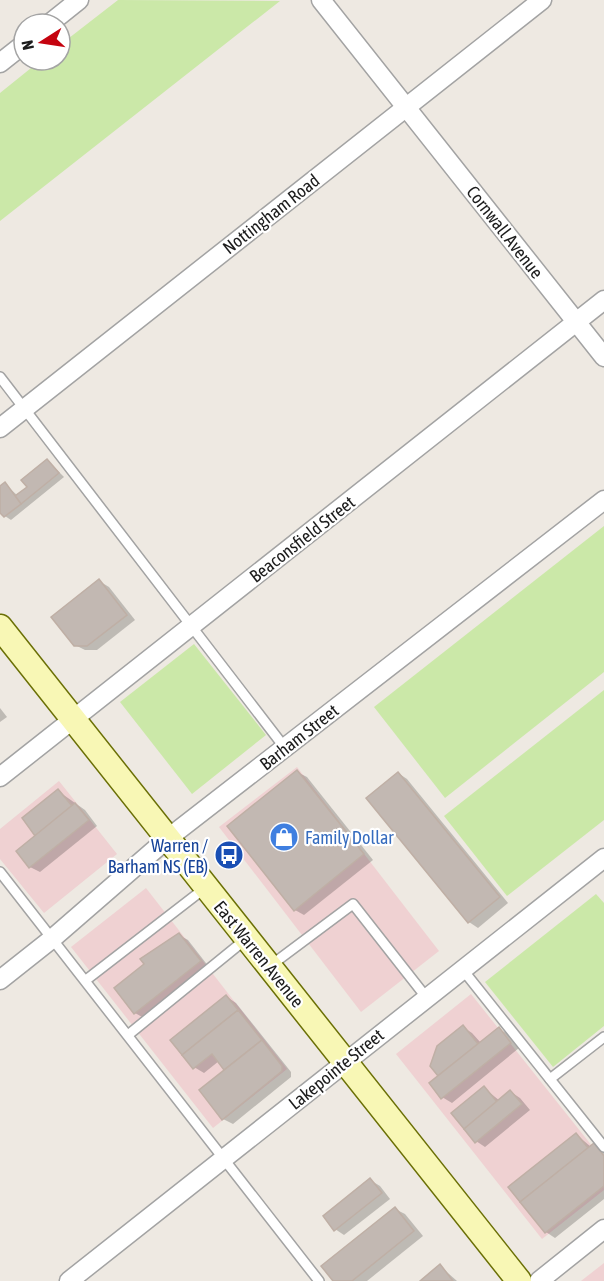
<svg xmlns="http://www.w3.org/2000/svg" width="604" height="1281" font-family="'Asap Condensed',sans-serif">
<rect width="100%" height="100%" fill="#eee9e2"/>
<g fill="#efd1d2">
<path d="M297,767L439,951L361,1012L219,827Z"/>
<path d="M59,781L117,854L44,913L0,859V829Z"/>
<path d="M146,888L287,1069L213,1128L71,947Z"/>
<path d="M471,994L604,1161V1190L542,1239L396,1054Z"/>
<path d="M604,1263V1281H581Z"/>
</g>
<g fill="#cbe8a8">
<path d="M118,0L280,1L0,221V93L41,60H60V45Z"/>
<path d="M604,526V672L445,798L374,707Z"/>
<path d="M194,644L266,735L192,794L120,702Z"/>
<path d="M604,690V820L507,896L444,816Z"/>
<path d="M596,894L604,903V1026L553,1067L485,982Z"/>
</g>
<g fill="#0003">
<path d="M47,460L64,477L11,520L5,516L0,510V487L5,484L18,496L29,487Z"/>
<path d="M99,581L109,587L135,620L97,650H85L75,645Z"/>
<path d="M0,708L7,717L0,722Z"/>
<path d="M297,772L307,777L373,860L304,915L295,910Z"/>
<path d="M398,773L407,779L508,903L478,928L469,922Z"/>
<path d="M58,791L85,810L97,826L40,872L30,867L37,836Z"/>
<path d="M179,935L188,940L209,967L144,1018L135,1013Z"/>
<path d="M227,997L236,1003L291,1072V1077L233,1124L223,1119L201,1090L226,1070L219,1061L204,1073L194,1067Z"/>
<path d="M463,1027L472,1033L481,1043L499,1029L508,1034L519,1048L452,1103L442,1097L440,1076Z"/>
<path d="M484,1088L500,1101L511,1092L520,1098L530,1110L485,1147L476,1141Z"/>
<path d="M577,1135L591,1147L594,1145L604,1151V1199L555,1238L546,1232L510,1188Z"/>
<path d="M370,1180L380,1186L390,1199L344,1235L335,1229Z"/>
<path d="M395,1209L405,1214L423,1236L367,1281H335Z"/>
<path d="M440,1266L457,1281H422Z"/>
</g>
<g fill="#c2b8b2" stroke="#bfafa5" stroke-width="1.5">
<path d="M47,459L59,473L21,504L15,496L27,487L21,480Z"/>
<path d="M5,482L21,504L4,517L0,513V486Z"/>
<path d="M99,579L127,615L87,646H74L51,617Z"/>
<path d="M297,770L364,854L294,911L227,826Z"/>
<path d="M398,772L500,897L468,923L366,798Z"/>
<path d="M58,789L72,806L35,836L22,818Z"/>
<path d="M75,803L89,820L29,868L16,851Z"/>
<path d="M179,933L201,961L134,1014L114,988L144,964L140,959Z"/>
<path d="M226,995L238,1010L182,1055L170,1040Z"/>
<path d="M238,1010L262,1040L224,1070L212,1054L193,1069L182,1055Z"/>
<path d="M463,1025L478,1044L438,1076L430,1066L437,1046Z"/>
<path d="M499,1027L511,1043L441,1099L429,1083Z"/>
<path d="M262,1040L282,1066V1071L222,1120L199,1090Z"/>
<path d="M484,1086L497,1102L464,1129L451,1113Z"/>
<path d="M510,1090L522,1104L475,1143L464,1129Z"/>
<path d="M576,1133L588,1148L520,1202L508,1187Z"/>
<path d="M594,1143L604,1156V1186L545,1233L520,1202Z"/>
<path d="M370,1178L382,1193L334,1231L323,1216Z"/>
<path d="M395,1207L414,1231L352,1281H333L321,1266Z"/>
<path d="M440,1264L453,1281H420Z"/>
</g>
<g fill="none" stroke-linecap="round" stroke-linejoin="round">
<g stroke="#a3a3a3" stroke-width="12">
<g id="lane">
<path d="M0,377L285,748"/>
<path d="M0,872L319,1281"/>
<path d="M270,966L353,904L426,997"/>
<path d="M463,970L604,1147"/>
<path d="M86,980L205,888"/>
<path d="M128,1035L246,939"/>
<path d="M550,1079L604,1037"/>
</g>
</g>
<g stroke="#a3a3a3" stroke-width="21">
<g id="street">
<path d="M321,0L604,357"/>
<path d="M49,24L79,0"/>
<path d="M0,63L24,44"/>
<path d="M0,428L542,0"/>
<path d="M0,777L604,300"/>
<path d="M0,980L53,938L167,839L604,500"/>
<path d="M69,1281L604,858"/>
<path d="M539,1281L604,1229"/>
</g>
</g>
<g stroke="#6b7006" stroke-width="27">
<path id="secondary" d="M0,627L519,1281"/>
</g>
<use href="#lane" stroke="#fff" stroke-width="9"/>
<use href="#street" stroke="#fff" stroke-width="18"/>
<use href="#secondary" stroke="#f8f7b5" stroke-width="24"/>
</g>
<defs>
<g id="shop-disc" transform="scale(1.5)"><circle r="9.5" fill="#3f7fe0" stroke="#fff"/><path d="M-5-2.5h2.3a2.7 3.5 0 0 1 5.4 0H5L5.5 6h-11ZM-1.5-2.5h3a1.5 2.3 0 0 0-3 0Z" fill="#fff"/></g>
<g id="bus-disc" transform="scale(1.5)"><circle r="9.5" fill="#1a4fb4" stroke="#fff"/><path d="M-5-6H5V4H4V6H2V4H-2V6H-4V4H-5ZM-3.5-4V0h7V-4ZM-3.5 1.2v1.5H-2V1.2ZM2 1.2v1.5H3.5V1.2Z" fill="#fff"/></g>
</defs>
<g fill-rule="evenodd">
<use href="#shop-disc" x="284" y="837"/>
<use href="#bus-disc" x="229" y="855"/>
</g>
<g text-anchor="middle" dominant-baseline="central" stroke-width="4.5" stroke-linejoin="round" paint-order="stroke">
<g font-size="18" fill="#1c1c1c" stroke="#fff">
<text transform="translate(271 214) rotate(-38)">Nottingham Road</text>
<text transform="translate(505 232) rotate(52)">Cornwall Avenue</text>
<text transform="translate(302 539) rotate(-38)">Beaconsfield Street</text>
<text transform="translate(299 737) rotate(-38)">Barham Street</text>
<text transform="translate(259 954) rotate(51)">East Warren Avenue</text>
<text transform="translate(336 1069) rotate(-39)">Lakepointe Street</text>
</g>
<g font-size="18" fill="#366cbe" stroke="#fff" text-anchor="start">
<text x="305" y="837">Family Dollar</text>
</g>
<g font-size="18" fill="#164399" stroke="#fff" text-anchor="end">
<text x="208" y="845">Warren /<tspan x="208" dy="21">Barham NS (EB)</tspan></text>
</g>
</g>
<g transform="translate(42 42) rotate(258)"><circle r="28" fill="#ffffff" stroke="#a4a4a4" stroke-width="1.5"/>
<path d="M0-4.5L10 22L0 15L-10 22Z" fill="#c5030f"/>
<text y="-9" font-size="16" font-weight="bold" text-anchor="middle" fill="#1c1c1c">N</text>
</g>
</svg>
